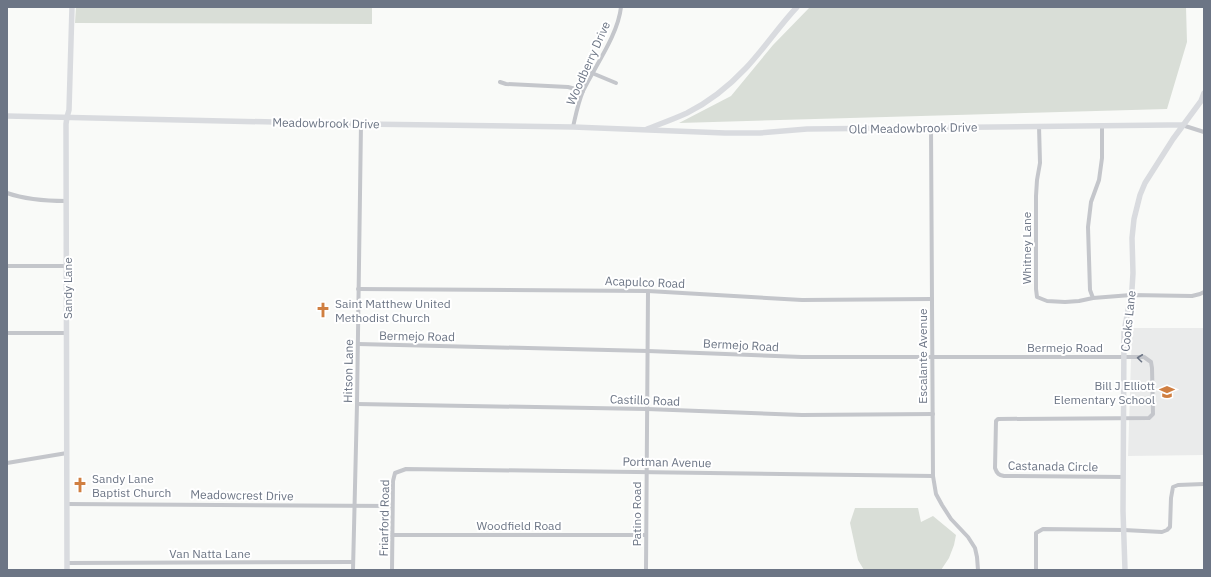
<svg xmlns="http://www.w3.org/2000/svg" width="1211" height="577" font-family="'IBM Plex Sans',sans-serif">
<rect width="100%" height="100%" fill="#f9faf8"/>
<path fill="#eaebeb" d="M1132,328H1204V455L1128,456Z"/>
<g fill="#d9ded7">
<path d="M76,7H372V24L75,23Z"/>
<path d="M810,7H1186L1187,42L1167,109L679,123L731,96L773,45Z"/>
<path d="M855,508H918L921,522L933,516L956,535L954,545L949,558L941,570H864L858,560L850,523Z"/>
</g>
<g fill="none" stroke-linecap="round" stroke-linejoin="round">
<g stroke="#c4c6cb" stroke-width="4">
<path d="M592,73L616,83"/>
<path d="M500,82L506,84L568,87L583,91"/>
<path d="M1182,125L1204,132"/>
<path d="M1039,126L1040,163L1037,180L1036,196V289L1037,297L1047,301L1065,302L1079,301L1093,298L1131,295L1192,296L1200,294L1204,292"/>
<path d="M573,127C576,114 578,103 583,91C595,66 618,35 621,7"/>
<path d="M931,128L933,476L936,494L942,505L951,519L968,537L975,548L977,557L978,570"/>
<path d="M7,193C27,200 46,201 66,201"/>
<path d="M7,266H67"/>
<path d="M358,289L648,291L802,300L932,299"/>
<path d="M1093,298L1090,290L1088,227L1091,202L1099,180L1102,158V125"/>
<path d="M7,333H67"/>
<path d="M358,344L648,351L802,357H1144L1151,362L1152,368L1153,414L1149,418L998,419L996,421L995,468C997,474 999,475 1004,476L1123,477"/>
<path d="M357,404L647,409L802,415L933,414"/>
<path d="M7,463L67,453"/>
<path d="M67,504L392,506"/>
<path d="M392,535H646"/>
<path d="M67,563L353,562"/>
<path d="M353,570L357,404L361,124"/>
<path d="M392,570L393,481L395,473L406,469L933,476"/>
<path d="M646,570L648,291"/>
<path d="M1036,570V533L1043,529L1124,530L1162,532L1167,530L1170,527L1171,498L1173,487L1178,485L1204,484"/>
</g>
<g stroke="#d9dbdf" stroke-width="5.5">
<path d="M7,116L361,124L573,127L725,133H760L807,129L1168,125H1182"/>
<path d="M647,129C660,124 674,119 687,113C709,102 729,86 746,68C764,49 779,26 797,7"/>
<path d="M67,570L66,124L67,117L69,110L72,7"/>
<path d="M1125,570L1123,511L1124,332L1132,289L1133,273L1132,238L1134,219L1140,195L1145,183L1173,139L1201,101L1204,93"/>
</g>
</g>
<defs><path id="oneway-chevron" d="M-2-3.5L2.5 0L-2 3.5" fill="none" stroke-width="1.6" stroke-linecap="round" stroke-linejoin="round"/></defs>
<use stroke="#6c7585" href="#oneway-chevron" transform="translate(1140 358) rotate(-173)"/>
<defs>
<g id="church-bare" transform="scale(1.2)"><path d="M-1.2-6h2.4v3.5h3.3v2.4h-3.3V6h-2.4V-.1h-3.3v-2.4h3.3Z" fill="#d07f41" stroke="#fff" stroke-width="2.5" paint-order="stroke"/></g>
<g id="school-bare" transform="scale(1.2)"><path d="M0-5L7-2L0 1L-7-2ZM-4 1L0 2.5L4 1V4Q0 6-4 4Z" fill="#d07f41" stroke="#fff" stroke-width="2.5" paint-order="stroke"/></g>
</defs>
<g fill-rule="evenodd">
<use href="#church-bare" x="323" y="310"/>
<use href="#school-bare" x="1167" y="392"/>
<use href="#church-bare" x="80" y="485"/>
</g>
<g text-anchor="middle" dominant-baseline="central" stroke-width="4" stroke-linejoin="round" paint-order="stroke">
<g font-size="12" fill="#6c7585" stroke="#fff">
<text transform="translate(588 63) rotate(-66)">Woodberry Drive</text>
<text transform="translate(326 123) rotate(1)">Meadowbrook Drive</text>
<text transform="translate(913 128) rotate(-1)">Old Meadowbrook Drive</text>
<text transform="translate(1026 248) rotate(-90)">Whitney Lane</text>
<text transform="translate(645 282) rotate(2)">Acapulco Road</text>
<text transform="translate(67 288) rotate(-90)">Sandy Lane</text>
<text transform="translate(1128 321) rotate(-84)">Cooks Lane</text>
<text transform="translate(417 336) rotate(1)">Bermejo Road</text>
<text transform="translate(741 345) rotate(3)">Bermejo Road</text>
<text x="1065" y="347">Bermejo Road</text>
<text transform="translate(922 356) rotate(-90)">Escalante Avenue</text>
<text transform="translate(348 371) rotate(-89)">Hitson Lane</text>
<text transform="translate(645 400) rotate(2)">Castillo Road</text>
<text transform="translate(667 462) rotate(1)">Portman Avenue</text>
<text transform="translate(1053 466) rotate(1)">Castanada Circle</text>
<text transform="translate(242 495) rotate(1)">Meadowcrest Drive</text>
<text transform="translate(636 514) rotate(-90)">Patino Road</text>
<text transform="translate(384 518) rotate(-89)">Friarford Road</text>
<text x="519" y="525">Woodfield Road</text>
<text x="210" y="553">Van Natta Lane</text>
</g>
<g font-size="12" fill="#6c7585" stroke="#fff" text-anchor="start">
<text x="335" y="303">Saint Matthew United<tspan x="335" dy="14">Methodist Church</tspan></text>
<text x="1155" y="385" text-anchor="end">Bill J Elliott<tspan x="1155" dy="14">Elementary School</tspan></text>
<text x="92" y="478">Sandy Lane<tspan x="92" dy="14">Baptist Church</tspan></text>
</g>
</g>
<rect width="1211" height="577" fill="none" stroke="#6c7585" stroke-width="16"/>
</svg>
